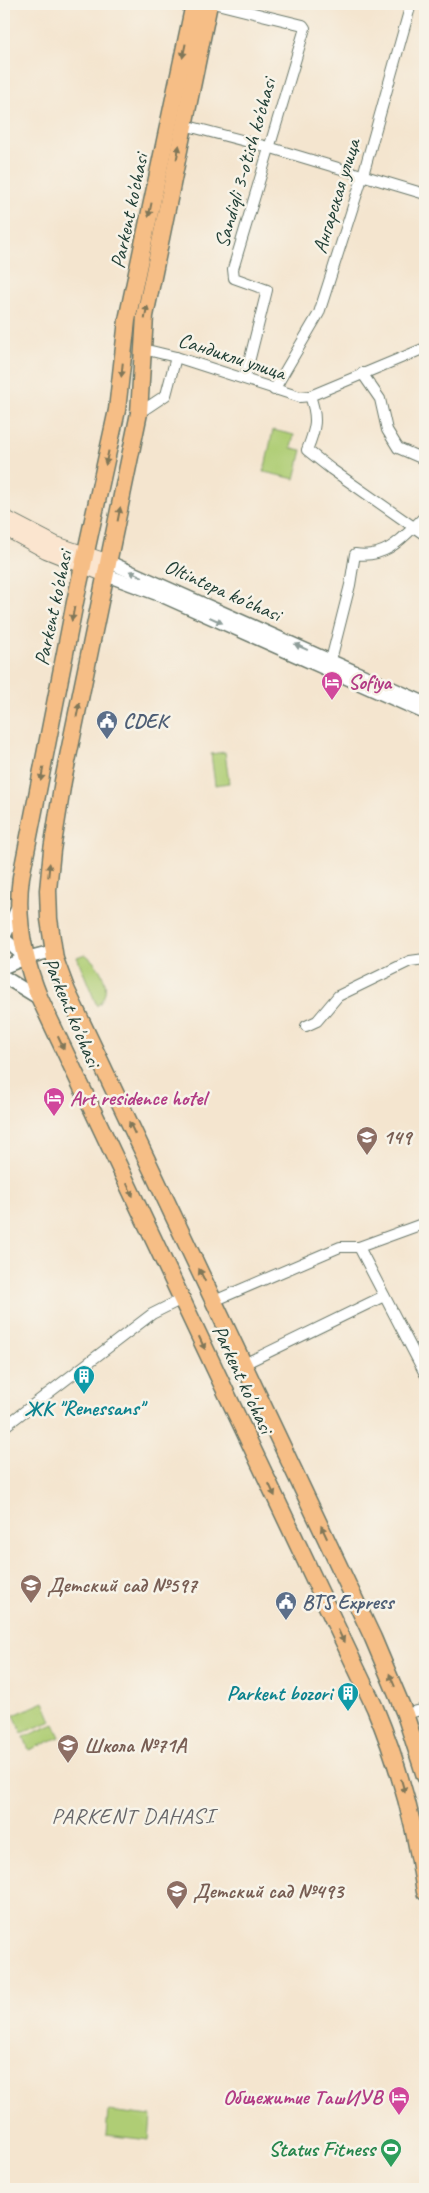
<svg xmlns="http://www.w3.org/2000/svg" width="429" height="2193" font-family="Caveat,sans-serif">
<rect width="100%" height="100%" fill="#f7f3e8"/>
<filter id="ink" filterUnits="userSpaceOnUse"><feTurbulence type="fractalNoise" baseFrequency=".02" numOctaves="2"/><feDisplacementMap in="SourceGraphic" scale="10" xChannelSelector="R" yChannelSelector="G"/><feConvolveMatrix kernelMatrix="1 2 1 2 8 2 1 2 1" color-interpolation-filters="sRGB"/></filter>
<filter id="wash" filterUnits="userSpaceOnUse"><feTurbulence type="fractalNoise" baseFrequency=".0096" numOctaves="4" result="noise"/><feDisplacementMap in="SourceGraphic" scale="20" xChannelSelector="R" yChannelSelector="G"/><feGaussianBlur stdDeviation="1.12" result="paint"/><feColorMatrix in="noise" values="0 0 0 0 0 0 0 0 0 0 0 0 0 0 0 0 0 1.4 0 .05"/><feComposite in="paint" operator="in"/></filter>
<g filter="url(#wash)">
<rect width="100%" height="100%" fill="#f4e5cf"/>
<g fill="#afcd74" stroke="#678554">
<path d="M273,430L294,435L291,448L302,450L295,479L264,472Z"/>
<path d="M225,752L229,783L215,785L211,754Z"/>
<path d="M85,954C101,966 115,990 97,1006L77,957Z"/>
<path d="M44,1702L52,1721L22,1733L14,1715Z"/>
<path d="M54,1724L60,1737L29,1750L24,1737Z"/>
<path d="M108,2111L151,2116L149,2140L106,2135Z"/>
</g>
</g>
<g filter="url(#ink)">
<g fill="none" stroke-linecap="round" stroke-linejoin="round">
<g stroke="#6a786a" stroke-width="12">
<g id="minor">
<path d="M217,4L303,25L305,28L233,269L234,278L267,290L245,378"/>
<path d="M184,125L268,147L425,194"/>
<path d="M143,349L176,357L300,397L310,396L425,348"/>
<path d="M362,373L380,399L387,430L398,448L421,458L425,462"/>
<path d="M274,390L319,313L363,175L411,4"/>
<path d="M310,396C318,418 316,428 307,450L331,469L425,535"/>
<path d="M139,413L166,395L176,357"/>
<path d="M331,660L350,585L355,554C388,559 404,536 425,516"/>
<path d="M306,1026L317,1021L338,996L410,961L425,959"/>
<path d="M359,1247L425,1374"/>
<path d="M214,1301L340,1247H359L425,1223"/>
<path d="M244,1364L384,1296"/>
<path d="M4,1427L152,1314L182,1299"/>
<path d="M405,1714L425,1709"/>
</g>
</g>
<g stroke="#6a786a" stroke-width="15">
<g id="tertiary">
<path d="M109,562L425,703"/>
<path d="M106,575L160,595L425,713"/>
<path d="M4,937L18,907"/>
<path d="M4,939L26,958"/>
<path d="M4,967L26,958L53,951"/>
<path d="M6,978L40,999"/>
</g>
</g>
<g stroke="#6a786a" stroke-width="16">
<g id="secondary">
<path d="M4,517L56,544L109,562"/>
<path d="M4,528L46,551L106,575"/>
</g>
</g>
<g stroke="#6a786a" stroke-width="19">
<g id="primary">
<path d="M194,4L127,320L117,410L75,602L21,877C15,920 24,960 40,999L375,1708C400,1768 416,1828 425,1892"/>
<path d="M209,4L145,316L139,413L63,781L52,850L48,890L49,919L55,959L67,991L373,1638L405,1714L425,1776"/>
</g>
</g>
<use href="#minor" stroke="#fff" stroke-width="10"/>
<use href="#tertiary" stroke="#fff" stroke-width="12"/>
<use href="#secondary" stroke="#fbe5cf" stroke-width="14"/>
<use href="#primary" stroke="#f6be86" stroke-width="16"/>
</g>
<defs><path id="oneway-solid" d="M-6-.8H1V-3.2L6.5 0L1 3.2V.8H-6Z" transform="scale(1.25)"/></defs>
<g fill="#807759">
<use href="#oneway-solid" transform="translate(184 51) rotate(102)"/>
<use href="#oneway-solid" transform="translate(178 152) rotate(-79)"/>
<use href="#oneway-solid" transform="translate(150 210) rotate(102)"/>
<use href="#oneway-solid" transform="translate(146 312) rotate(-80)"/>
<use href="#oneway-solid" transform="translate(122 370) rotate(96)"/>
<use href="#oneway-solid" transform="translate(107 458) rotate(102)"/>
<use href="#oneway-solid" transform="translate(119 514) rotate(-79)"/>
<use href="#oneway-solid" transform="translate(73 614) rotate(101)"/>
<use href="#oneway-solid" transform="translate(78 710) rotate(-78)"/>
<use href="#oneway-solid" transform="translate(42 774) rotate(101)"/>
<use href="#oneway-solid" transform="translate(49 870) rotate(-84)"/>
<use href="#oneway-solid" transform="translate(61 1043) rotate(65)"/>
<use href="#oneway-solid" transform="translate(132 1128) rotate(-115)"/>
<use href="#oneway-solid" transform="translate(130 1190) rotate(65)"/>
<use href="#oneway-solid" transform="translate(202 1275) rotate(-116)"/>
<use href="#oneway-solid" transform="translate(202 1343) rotate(65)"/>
<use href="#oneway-solid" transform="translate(272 1490) rotate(65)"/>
<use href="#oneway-solid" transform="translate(324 1532) rotate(-115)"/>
<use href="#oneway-solid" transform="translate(341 1636) rotate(65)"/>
<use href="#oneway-solid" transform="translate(392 1680) rotate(-113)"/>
<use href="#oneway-solid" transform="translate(403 1786) rotate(74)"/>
</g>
<g fill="#8f9e9a">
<use href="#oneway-solid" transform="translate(136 574) rotate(-157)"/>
<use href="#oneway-solid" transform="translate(216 620) rotate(25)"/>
<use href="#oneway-solid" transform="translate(301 647) rotate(-156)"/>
</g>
</g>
<defs>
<g id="hotel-pin" transform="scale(1.125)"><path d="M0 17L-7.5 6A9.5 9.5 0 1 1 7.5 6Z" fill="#d1479c" stroke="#f7f3e8"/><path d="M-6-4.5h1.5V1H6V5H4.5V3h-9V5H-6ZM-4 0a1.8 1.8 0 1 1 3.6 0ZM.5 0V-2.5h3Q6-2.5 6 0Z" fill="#fff"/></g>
<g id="civic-pin" transform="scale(1.125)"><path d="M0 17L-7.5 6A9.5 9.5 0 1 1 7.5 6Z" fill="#5c6f8a" stroke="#f7f3e8"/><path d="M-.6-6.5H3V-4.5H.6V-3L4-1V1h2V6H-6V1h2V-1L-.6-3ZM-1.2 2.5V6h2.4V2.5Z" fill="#fff"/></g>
<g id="school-pin" transform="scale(1.125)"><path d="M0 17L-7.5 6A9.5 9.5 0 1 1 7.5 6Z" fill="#8d6e63" stroke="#f7f3e8"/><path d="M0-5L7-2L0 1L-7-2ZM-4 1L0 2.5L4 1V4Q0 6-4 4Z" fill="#fff"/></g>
<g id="building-pin" transform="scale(1.125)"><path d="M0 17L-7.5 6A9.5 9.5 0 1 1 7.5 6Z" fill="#0f9aa8" stroke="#f7f3e8"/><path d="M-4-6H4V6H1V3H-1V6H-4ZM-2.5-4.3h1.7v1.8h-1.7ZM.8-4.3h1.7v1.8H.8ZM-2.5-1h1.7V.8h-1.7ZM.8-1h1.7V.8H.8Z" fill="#fff"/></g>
<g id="stadium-pin" transform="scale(1.125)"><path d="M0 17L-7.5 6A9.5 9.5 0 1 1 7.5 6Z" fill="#2e9e5b" stroke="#f7f3e8"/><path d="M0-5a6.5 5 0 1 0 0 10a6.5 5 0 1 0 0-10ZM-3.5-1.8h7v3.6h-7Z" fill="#fff"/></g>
</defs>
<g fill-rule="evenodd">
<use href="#hotel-pin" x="332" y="682"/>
<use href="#civic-pin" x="107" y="721"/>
<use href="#hotel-pin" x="54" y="1098"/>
<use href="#school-pin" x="367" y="1137"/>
<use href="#building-pin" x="84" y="1376"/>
<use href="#school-pin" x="31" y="1585"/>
<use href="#civic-pin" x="286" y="1602"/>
<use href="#building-pin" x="348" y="1693"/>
<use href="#school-pin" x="68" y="1745"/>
<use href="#school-pin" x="177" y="1891"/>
<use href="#hotel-pin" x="399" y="2097"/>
<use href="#stadium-pin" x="391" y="2149"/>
</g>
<g text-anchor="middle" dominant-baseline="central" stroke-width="5" stroke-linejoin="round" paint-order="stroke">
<g font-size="21" fill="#1f3d34" stroke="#f7f3e8">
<text transform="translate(245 163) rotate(-74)">Sandiqli 3-o'tish ko'chasi</text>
<text transform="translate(336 196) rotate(-73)">Ангарская улица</text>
<text transform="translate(129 211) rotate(-78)">Parkent ko'chasi</text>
<text transform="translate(232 356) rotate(18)">Сандикли улица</text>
<text transform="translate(223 590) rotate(24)">Oltintepa ko'chasi</text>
<text transform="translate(53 608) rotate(-78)">Parkent ko'chasi</text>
<text transform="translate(72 1012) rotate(67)">Parkent ko'chasi</text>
<text transform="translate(243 1379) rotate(65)">Parkent ko'chasi</text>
</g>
<g font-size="21" font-weight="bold" fill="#b23c85" stroke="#f7f3e8" text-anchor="start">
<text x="348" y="682">Sofiya</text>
<text x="70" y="1098">Art residence hotel</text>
<text x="383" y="2097" text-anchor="end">Общежитие ТашИУВ</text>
</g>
<g font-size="21" font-weight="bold" fill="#4e5e75" stroke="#f7f3e8" text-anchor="start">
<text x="123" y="721">CDEK</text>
<text x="302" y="1602">BTS Express</text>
</g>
<g font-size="21" font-weight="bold" fill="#785e54" stroke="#f7f3e8" text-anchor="start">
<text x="383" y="1137">149</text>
<text x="47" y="1585">Детский сад №597</text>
<text x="84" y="1745">Школа №71А</text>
<text x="193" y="1891">Детский сад №493</text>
</g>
<g font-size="21" font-weight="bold" fill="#0d838f" stroke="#f7f3e8">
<text x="84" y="1408">ЖК "Renessans"</text>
<text x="332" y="1693" text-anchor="end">Parkent bozori</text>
</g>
<g font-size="21" font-weight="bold" fill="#27864d" stroke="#f7f3e8" text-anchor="end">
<text x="375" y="2149">Status Fitness</text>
</g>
<g font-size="22" letter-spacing="1" fill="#656568" stroke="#f7f3e8">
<text x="133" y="1816">PARKENT DAHASI</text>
</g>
</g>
<rect width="429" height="2193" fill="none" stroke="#f7f3e8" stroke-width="20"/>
</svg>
